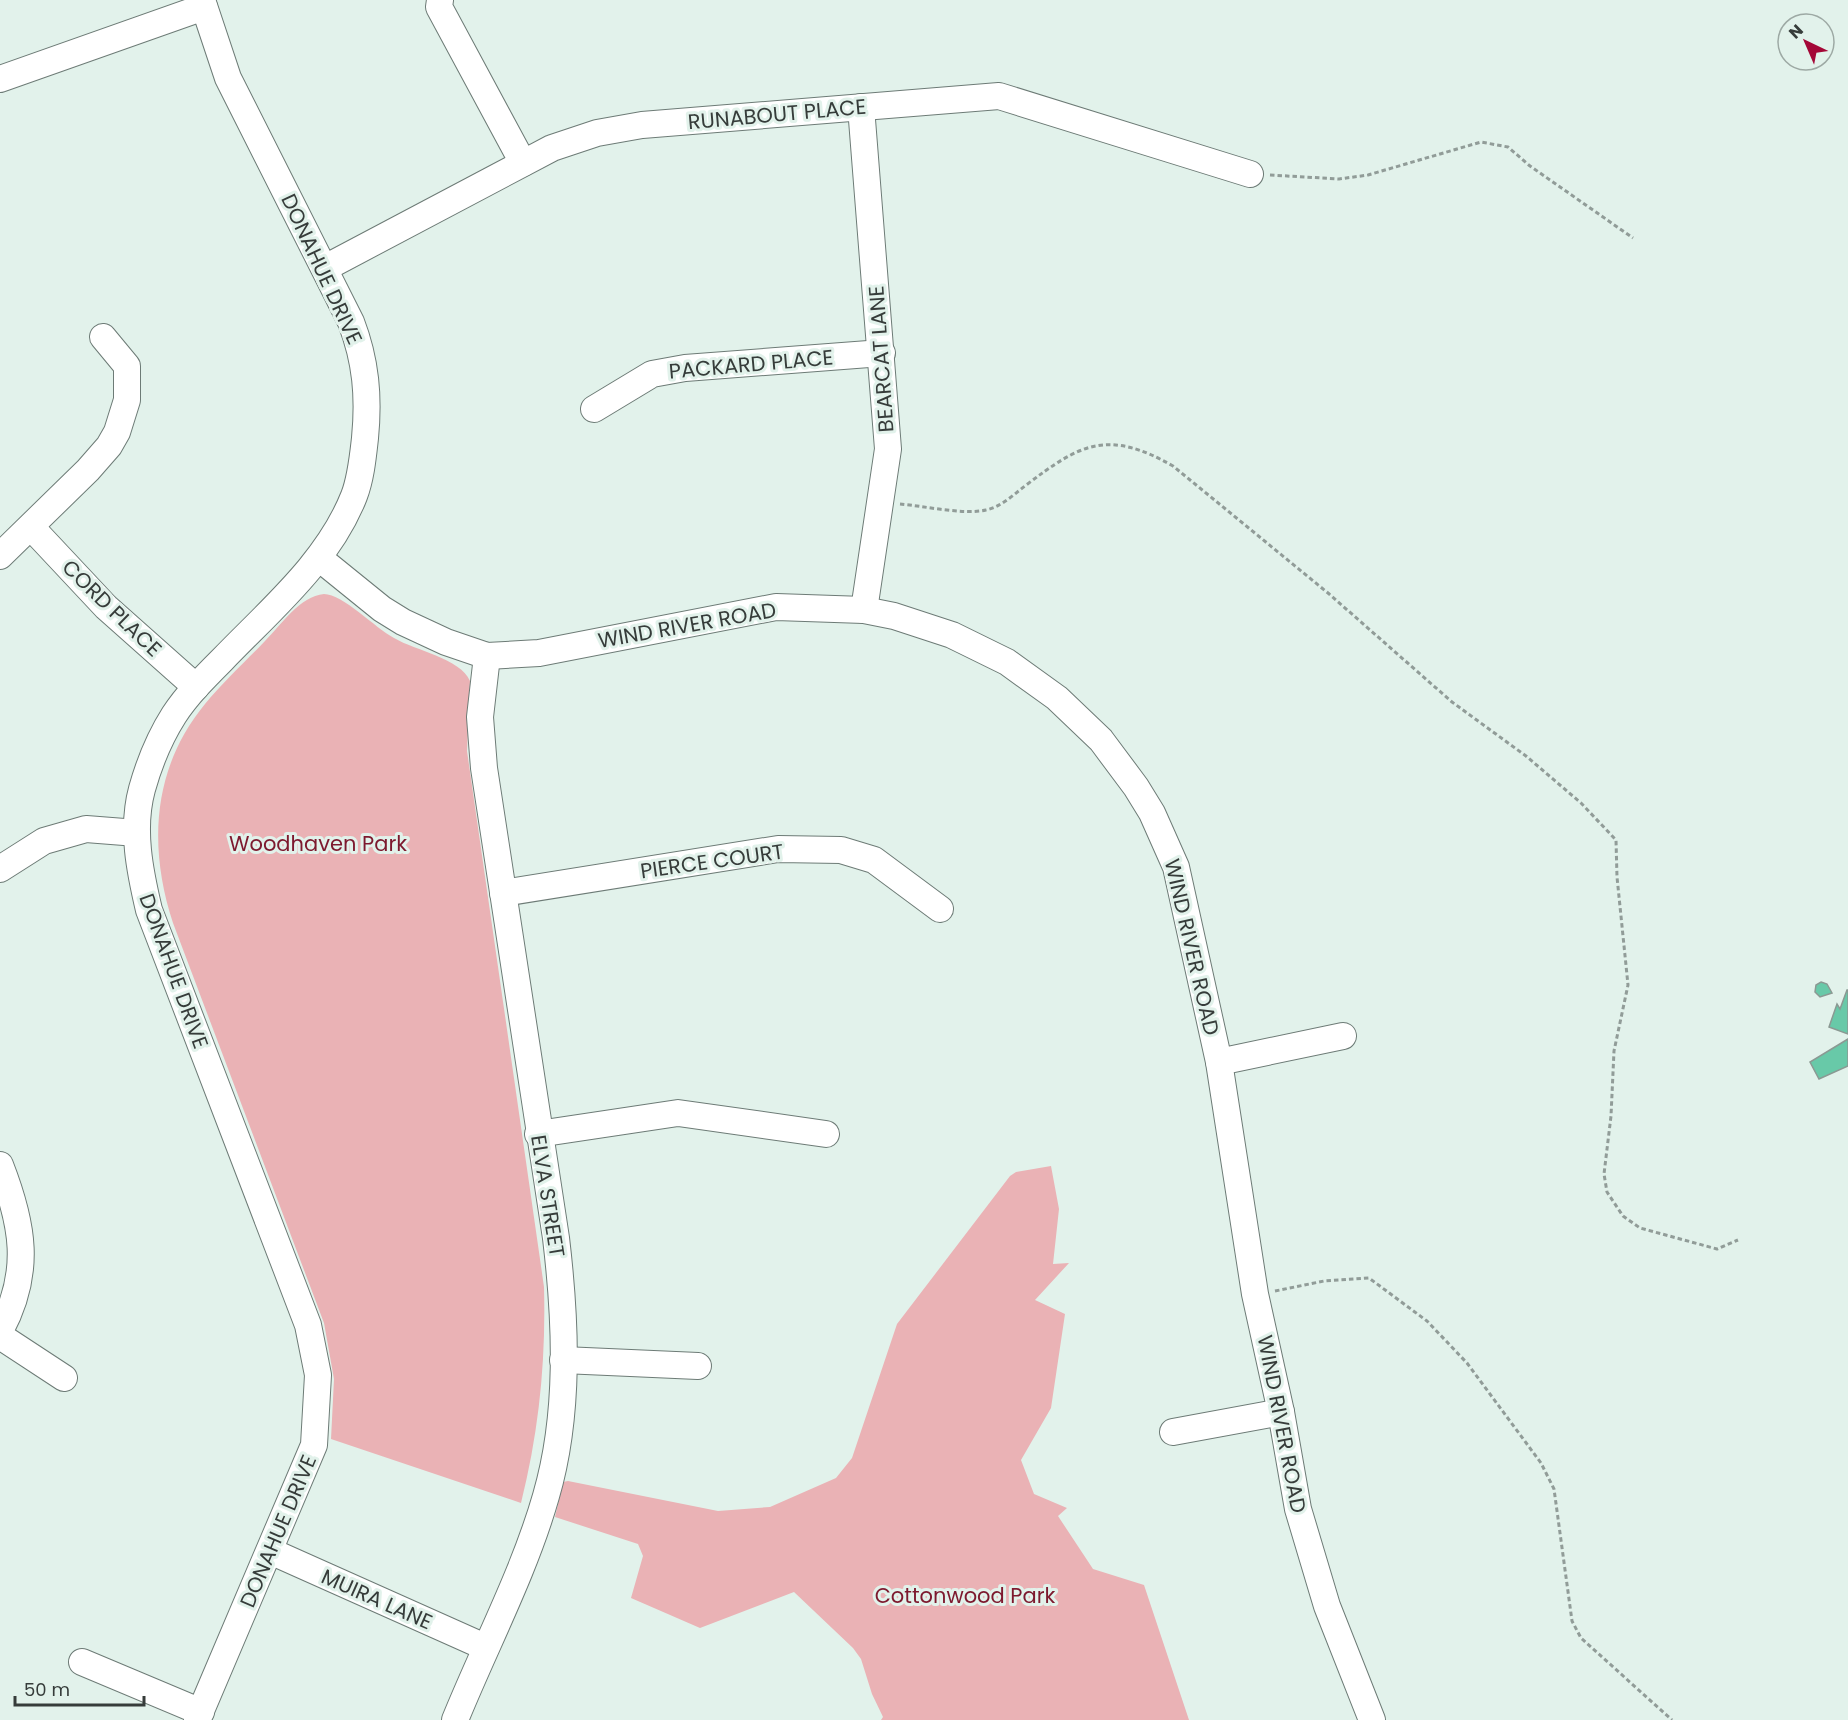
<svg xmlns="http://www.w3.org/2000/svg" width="1848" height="1720" font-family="Poppins,sans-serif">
<rect width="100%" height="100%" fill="#e2f2eb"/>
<g fill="#eab2b5">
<path d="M324,594C343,594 375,628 394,638C416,651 460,658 470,681L467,751L544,1287C546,1361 539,1431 521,1503L331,1439L334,1379L324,1323L173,923C148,847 152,768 205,704C223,682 245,662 265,641C281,625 300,596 324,594Z"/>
<path d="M1051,1166L1059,1209L1053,1264L1069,1263L1035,1300L1065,1314L1051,1408L1021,1460L1034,1494L1067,1508L1058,1516L1093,1569L1144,1585L1189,1720H881L883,1717L872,1694L861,1659L853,1648L794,1592L700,1628L631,1598L643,1556L638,1544L555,1517L563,1482L568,1481L718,1511L770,1507L836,1478L852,1458L897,1324L1010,1176L1016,1172Z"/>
</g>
<g fill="#68c9a8" stroke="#8b9993" stroke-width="1.5">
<path d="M1821,982L1827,984L1832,993L1820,997L1815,992L1816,985Z"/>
<path d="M1847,990H1848V1034L1829,1027L1837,1004L1840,1009Z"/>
<path d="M1848,1039V1066L1819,1079L1810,1062Z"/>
</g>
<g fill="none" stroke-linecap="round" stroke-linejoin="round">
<g stroke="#6d7b76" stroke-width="28">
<g id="minor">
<path d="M440,0L439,7L523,163"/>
<path d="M0,79L204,7"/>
<path d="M861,107L888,449L864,610"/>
<path d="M325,268L552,148L597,133L642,125L999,96L1250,174"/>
<path d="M594,409L652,374L685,368L882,353"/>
<path d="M31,527L106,607L196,687"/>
<path d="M0,556L88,470L109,446L117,432L127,400V366L103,337"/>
<path d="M319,558L382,609L403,622L446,642L487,656L539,653L776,607L864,610L894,616L952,635L1007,662L1057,698L1101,740L1136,787L1152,813L1176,867L1219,1062L1255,1294L1281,1412L1298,1509L1327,1606L1372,1720"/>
<path d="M0,869L44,841L86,829L137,833"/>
<path d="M503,893L778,849L841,850L874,860L940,909"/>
<path d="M1219,1062L1343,1036"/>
<path d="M538,1134L678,1113L826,1134"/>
<path d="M0,1165C23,1224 32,1272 0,1331"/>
<path d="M0,1336L64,1378"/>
<path d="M563,1360L698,1366"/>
<path d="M1173,1432L1281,1412"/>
<path d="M270,1551L485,1647"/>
<path d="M82,1662L201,1712"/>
<path d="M197,1720L314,1445L318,1375L308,1325L149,910C140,872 131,829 142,789C149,764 160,737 174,715C187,695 205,677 222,660C270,610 328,562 354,496C361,478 363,456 365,438C369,397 366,361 351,322L228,78L202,0"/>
<path d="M455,1720C485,1646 524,1573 546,1496C570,1414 566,1322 556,1238L484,768L480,717L487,656"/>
</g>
</g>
<g stroke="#919c98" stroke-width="3" stroke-dasharray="4.5 3" stroke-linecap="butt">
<path d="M1270,175L1339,179L1368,175L1481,142L1508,147L1530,166L1633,238"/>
<path d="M900,504C924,506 963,515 986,510C1001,507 1013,495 1025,486C1081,443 1108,429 1173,466L1328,593L1452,702L1526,756L1581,803L1616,840L1617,877L1628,985L1614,1051L1611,1116L1604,1174L1607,1192L1623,1216L1640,1228L1717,1249L1738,1240"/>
<path d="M1275,1291L1324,1281L1369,1278L1427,1321L1467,1363L1541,1463L1554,1489L1572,1621L1581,1638L1672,1720"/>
</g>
<use href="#minor" stroke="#fff" stroke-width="26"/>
</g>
<g text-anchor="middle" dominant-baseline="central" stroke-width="6" stroke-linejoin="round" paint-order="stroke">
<g font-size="21" fill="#363c3a" stroke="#e2f2eb">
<text transform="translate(777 114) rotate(-5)">RUNABOUT PLACE</text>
<text transform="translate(322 269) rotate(65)">DONAHUE DRIVE</text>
<text transform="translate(881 359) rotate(-94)">BEARCAT LANE</text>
<text transform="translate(751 364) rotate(-5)">PACKARD PLACE</text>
<text transform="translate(112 608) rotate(44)">CORD PLACE</text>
<text transform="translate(687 625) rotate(-10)">WIND RIVER ROAD</text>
<text transform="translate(712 861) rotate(-8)">PIERCE COURT</text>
<text transform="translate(1192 947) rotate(77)">WIND RIVER ROAD</text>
<text transform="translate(174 971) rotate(70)">DONAHUE DRIVE</text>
<text transform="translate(548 1196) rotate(81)">ELVA STREET</text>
<text transform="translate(1282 1424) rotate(79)">WIND RIVER ROAD</text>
<text transform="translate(278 1531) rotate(-67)">DONAHUE DRIVE</text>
<text transform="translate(377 1599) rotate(24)">MUIRA LANE</text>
</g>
<g font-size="21" fill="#7d192e" stroke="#e2f2eb">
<text x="318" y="843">Woodhaven Park</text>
<text x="965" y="1595">Cottonwood Park</text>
</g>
</g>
<g transform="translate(1806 42) rotate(316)"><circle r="28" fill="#e2f2eb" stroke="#9da9a4" stroke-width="1.5"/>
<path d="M0-4.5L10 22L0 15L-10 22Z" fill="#a40737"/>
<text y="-9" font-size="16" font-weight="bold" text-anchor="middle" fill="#363c3a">N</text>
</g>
<path d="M15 1696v9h129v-9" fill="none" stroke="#363c3a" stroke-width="3"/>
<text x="24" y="1696" font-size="18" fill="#363c3a" stroke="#e2f2eb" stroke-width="4.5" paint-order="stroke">50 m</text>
</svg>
